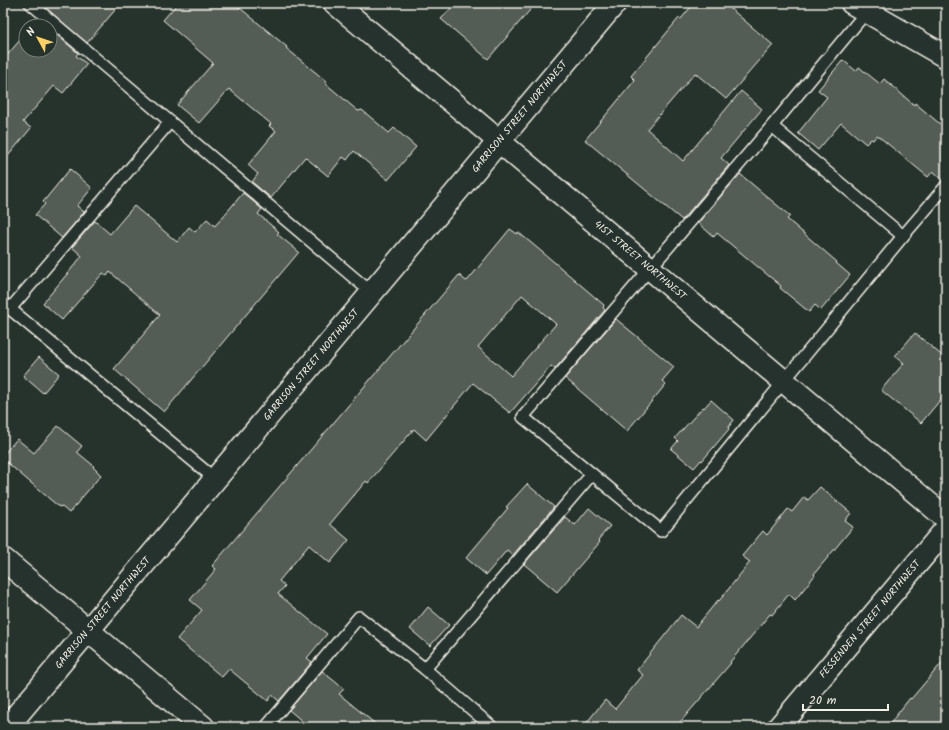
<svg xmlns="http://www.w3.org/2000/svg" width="949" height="730" font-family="Kalam,sans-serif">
<rect width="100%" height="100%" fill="#26332d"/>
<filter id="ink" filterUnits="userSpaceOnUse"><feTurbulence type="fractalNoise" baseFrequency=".025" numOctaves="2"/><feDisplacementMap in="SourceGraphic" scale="8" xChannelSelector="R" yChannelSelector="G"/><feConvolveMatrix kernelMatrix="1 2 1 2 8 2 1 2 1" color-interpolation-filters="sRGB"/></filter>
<g filter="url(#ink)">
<g fill="#525c55" stroke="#f4f1e8" fill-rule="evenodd">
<path d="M50,3H121L87,43L46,8Z"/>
<path d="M178,3H234L287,47L286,48L326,81L325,83L358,111L362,110L389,133L394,128L416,147L388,180L354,151L347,160L343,157L328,176L305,157L271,198L252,182L258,174L248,165L276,131L269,126L271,124L229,89L199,123L177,105L213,63L163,20Z"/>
<path d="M456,3H536L488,59L441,19Z"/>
<path d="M694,3H724L773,45L726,99L695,73L647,129L683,161L741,91L762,109L721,158L729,165L682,220L585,140L635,80L631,76L679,18L681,19Z"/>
<path d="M50,29L78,53L76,56L87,64L63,93L54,86L23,122L31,128L3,162V60L26,33V50H50Z"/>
<path d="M843,60L856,71L859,67L880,84L884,79L914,105L915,103L946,129V179L943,180L933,171L928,177L877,135L873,140L871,139L866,144L841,123L818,150L798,133L827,97L818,90Z"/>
<path d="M70,169L92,188L77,206L84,212L62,238L35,215L45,204L43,202Z"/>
<path d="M740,174L790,216L787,219L837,262L836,263L850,275L821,310L815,305L809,312L780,288L781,286L717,233L714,237L698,223Z"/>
<path d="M243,193L262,209L258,214L279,232L277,234L299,252L164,412L114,369L160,315L110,272L107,276L103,273L62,320L43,303L82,256L72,247L95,221L110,234L134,206L177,242L189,227L195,232L207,219L215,226Z"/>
<path d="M510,229L517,234L518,232L554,262L604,305L603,308L605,310L555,369L551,366L510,413L473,383L426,440L414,429L368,483L366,481L330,524L349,540L330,563L309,545L279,581L285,586L278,594L327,634L307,658L312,662L279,701L272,695L268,701L229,669L222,677L177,639L202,610L190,600L216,569L212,566L459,275L466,281L468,280ZM522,295L556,324L511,376L478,347Z"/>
<path d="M616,319L674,367L662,381L666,384L627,431L565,378Z"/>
<path d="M915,333L946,359V393L921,423L881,390L904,363L895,356Z"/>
<path d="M39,357L59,374L43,393L23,376Z"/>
<path d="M711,400L734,420L728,428L729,429L702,461L701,460L694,468L671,449L678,441L675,438L703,407L704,408Z"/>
<path d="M58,426L82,446L77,452L94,466L93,467L101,475L69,513L61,506L59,507L3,459V455L17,439L34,453Z"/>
<path d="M527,484L554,507L513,555L507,550L486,575L466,558L508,508L506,507Z"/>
<path d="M820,487L851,513L845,521L853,527L814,574L815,575L795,600L789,594L772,615L770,614L730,662L731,663L676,727H583L605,700L615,709L643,675L637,670L681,615L696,627L718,600L719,601L750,562L742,556L763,531L767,535L788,509L792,512L804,497L808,500Z"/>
<path d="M589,508L610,526L598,540L600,542L557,592L524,564L565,517L575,525Z"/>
<path d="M428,607L449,625L430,646L410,629Z"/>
<path d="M946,658V727H887L910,698L911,699Z"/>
<path d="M322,671L344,689L339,694L379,727H309L289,710Z"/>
</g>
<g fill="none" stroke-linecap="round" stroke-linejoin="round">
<g stroke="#f4f1e8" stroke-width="14">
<g id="service">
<path d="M30,3L372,293"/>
<path d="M772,126L867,11"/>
<path d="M3,303L215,479"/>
<path d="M10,309L170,122"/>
<path d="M592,474L523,417L772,126L903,236"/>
<path d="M425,669L592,474L661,531L903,236L946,186"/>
<path d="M266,727L359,617L425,669L492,727"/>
</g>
</g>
<g stroke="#f4f1e8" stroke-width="25">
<g id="minor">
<path id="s1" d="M335,3L946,518"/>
<path d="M852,3L946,57"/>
<path d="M3,559L203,727"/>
<path id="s2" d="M7,727L615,3"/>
</g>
</g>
<g stroke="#f4f1e8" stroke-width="25">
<g id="tertiary">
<path id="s3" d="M779,727L946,529"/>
</g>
</g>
<use href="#service" stroke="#26332d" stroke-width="11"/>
<use href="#minor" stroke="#26332d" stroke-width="22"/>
<use href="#tertiary" stroke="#26332d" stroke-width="22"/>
</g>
</g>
<g text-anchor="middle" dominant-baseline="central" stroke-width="3.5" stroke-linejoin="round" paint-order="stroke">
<g font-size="10" fill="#f4f1e8" stroke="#26332d">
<text stroke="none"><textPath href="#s2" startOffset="797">GARRISON STREET NORTHWEST</textPath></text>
<text stroke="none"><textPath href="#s1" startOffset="399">41ST STREET NORTHWEST</textPath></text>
<text stroke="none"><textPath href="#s2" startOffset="473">GARRISON STREET NORTHWEST</textPath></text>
<text stroke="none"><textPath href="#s2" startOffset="149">GARRISON STREET NORTHWEST</textPath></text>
<text stroke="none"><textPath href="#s3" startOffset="141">FESSENDEN STREET NORTHWEST</textPath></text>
</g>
</g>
<rect width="949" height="730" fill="none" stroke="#26332d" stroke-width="16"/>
<rect x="8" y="8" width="933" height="714" fill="none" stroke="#f4f1e8" stroke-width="1.5" filter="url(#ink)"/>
<g transform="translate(38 38) rotate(310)"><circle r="19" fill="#26332d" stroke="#787f78"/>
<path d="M0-3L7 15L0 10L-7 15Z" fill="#ffd166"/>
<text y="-6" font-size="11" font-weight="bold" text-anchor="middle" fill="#f4f1e8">N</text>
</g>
<path d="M803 704v6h85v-6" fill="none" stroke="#f4f1e8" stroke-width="2"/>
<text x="809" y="704" font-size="12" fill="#f4f1e8" stroke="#26332d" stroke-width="3" paint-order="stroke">20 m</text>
</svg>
